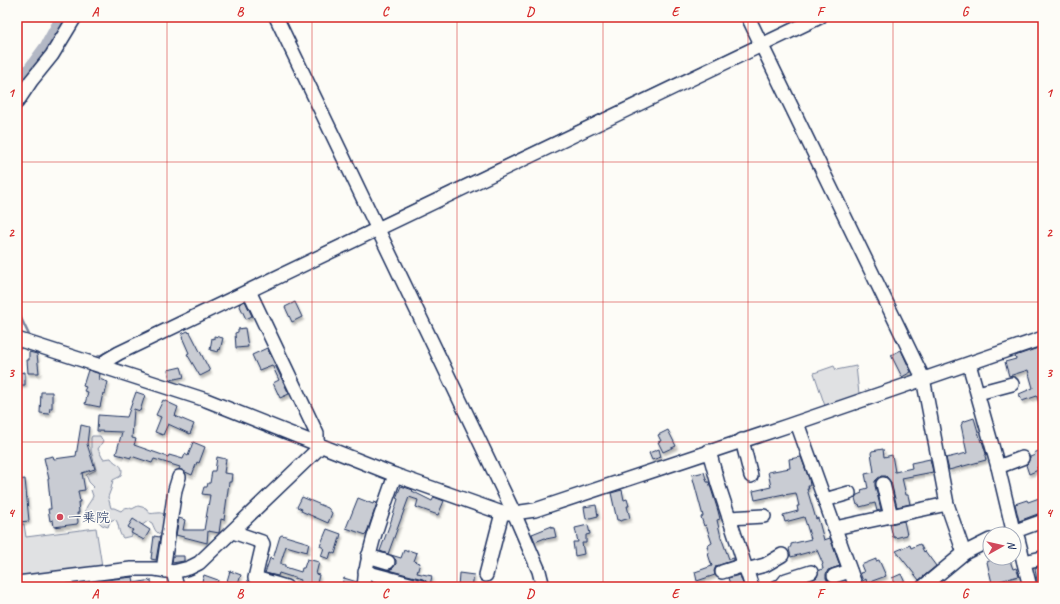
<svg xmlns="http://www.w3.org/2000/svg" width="1060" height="604" font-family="Caveat,'Klee One',sans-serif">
<defs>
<filter id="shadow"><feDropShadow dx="1.5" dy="3" stdDeviation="1" flood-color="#0004"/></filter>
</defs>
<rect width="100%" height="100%" fill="#fdfcf7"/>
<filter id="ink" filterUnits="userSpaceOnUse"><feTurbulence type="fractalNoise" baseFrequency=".025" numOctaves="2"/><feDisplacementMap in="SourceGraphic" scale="8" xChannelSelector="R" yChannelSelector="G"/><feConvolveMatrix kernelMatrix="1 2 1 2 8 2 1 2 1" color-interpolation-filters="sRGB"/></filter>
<g filter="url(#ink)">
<g fill="#e0e1e3" stroke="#7e88a0">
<path d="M834,366L836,370L856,366L859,394L825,406L814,373Z"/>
<path d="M92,436H100L103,441L98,449L103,459L111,458C116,466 125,463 121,476L113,480L111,489L108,497L111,508H114L121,511C124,508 127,506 132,509L138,506L146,508C150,516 151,513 158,513C161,512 165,515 168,517L164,535C155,534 155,529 152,523L148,521L141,526L132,527V536L123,538C117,531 120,524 115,519L110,521L108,527L102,525L97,520L86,515C84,506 90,504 93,496L91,490L94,487L89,482L86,475L96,470L91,451V438Z"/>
<path d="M24,524L26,537L96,528L102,566L17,576V525Z"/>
</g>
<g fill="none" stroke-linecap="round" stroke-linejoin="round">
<g stroke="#76819c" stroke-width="2.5">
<path d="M762,38L804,17"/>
<path d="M379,221L755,41"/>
<path d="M323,248L371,225"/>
<path d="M17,310L31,339"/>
<path d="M93,359L117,347"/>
</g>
<path stroke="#b3b8c5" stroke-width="16" d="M17,89L47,48L64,17"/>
</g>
<g fill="#c9ccd3" stroke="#1b2f5e" filter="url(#shadow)">
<path d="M245,301L252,316L246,319L239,304Z"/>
<path d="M295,302L302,317L292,322L285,307Z"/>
<path d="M245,328L248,347L236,348L235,333L238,332V329Z"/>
<path d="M188,331L189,333L190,332L210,371L200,376L187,354L189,353L182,337H183L181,334Z"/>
<path d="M214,336L223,338L220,350L219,349L218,352L210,350L212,338L214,339Z"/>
<path d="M1041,347L1043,353V411H1041L1037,396L1022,401L1019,394L1033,388L1028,370L1009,376L1005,362L1016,359L1015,356Z"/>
<path d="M267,348L289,394L280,398L273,383L279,380L272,365L259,370L252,355Z"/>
<path d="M901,350L911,372L902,377L891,355Z"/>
<path d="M29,352L37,354L39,373H28L27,360H29Z"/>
<path d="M181,367L184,377L170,380L168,370Z"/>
<path d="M88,370L100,374L99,379L108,382L105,394L103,393L100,407L85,404L88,392L84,391L86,387L83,386Z"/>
<path d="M25,372V385H17V373Z"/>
<path d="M41,392H52V408H50L49,414L40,413Z"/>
<path d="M136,392L145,395L140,411L134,409L132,438L136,439L134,445L168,457L169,455L183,459L185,454L188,456L193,442L205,447L199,463L197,462L192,475L179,469L180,467L154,459L152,463L131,456V458L116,454L122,432L97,431L98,415L127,417Z"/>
<path d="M163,400L178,407L175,416L194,424L190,434L168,424L163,435L155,432L161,417L156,415Z"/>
<path d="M974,418L981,442L982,441L986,454L985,456L986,460L949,470L946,458L967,453L961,425L962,424V422Z"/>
<path d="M81,425L89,427L87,444L95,469L82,473L85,490L78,491L80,502H78L79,513H77L78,522L77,524L54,527L53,520L50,521L48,509H51L48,479H49L44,458L53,456L54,459L76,456Z"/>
<path d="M668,430L676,446L663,452L658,442L661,441L658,435Z"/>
<path d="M659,449L661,457L652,460L649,453Z"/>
<path d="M883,449L884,457L892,455L895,472L912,468L911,463L930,459L933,472L902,478L906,495H908L910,504L897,507L891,482L886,476H881L875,481V486L881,509L877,511L875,503L860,507L859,504L857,505L855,498L857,495L862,493L861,490L868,488L865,474L874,472L871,453L872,451Z"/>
<path d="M1043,449V465L1037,467L1038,470L1029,474L1026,465L1028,463L1030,457L1035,455L1034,453Z"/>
<path d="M217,457L226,459L224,473L232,474L231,482H229L224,520L221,519L219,533L208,531L207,543L176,535L179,518L185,520L183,530H204L210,495L202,494L204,487H207L208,483H210L212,471H215Z"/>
<path d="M801,457L809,479L810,486H808L809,489H807L816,519L818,518L824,540L830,538L840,566L828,570L826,574V578L828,582L832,584L839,583L840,587H826L825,584L817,587H791L814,579L817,577L819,570L823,569L822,565L823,564L817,550L791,557L789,549L791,546V544L811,539L804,517L785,522L783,515L798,511L797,506H799L796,493L784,495V494L755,500L753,491L771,487L768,472L790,468L789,459Z"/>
<path d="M704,472L707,482H709L718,511L720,519L717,520L721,537L729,559L734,558V560L716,566L714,571L715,575L697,581L695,572L712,566L708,554L709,553L707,546L712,543L706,525L704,526L701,517L703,516L692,475Z"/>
<path d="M25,479L29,521L19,522L18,509L20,508L17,480Z"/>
<path d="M401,486L413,490L412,491L432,501L434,497L444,501L438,515L416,507L418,500L409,497L388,554L380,551L391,521L398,499L396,498Z"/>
<path d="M622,490L624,500L627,499L629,506H627L630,518L620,521L619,520H617L611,493Z"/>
<path d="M302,497L328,508L332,513L328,523L301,511L302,509L297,507Z"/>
<path d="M1042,497L1043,501V512L1019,521L1015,504L1027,500L1028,502Z"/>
<path d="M358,498L373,504L374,502L377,503L366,535L346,528Z"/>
<path d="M596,505L598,516L586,519L584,507Z"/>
<path d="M133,519L150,530L144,540L131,533L133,530L128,527Z"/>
<path d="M904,521L907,535L895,538V537H893L890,524Z"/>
<path d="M588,525L590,534L586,535V543H582L584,554L575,556L573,542H578L575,528Z"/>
<path d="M552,526V528H554L556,537L546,539L545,538L535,542L532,534Z"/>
<path d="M327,529L341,534L335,554L331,552L329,559L321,556L324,548L320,546Z"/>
<path d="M282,535L309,543L307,552L286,546L281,562V564L285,565V567L301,572L302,568H304L307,559L319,562L316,574L319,575L316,587H299L301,580L279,573L278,576L265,573L270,558L273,559L280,536Z"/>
<path d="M154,536L160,537L156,560L151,559Z"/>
<path d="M920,544L924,552L925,551L936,566L919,580L896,551L910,545L911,548Z"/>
<path d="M404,550L408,552V550L417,553L414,561L420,563L417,573L432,576L430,585L423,579L388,570L393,568L396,564V560L391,555L401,558Z"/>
<path d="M173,556H184V561L172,563Z"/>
<path d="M991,558H1009L1013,569L1016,568L1019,576L992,583L987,562L991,560Z"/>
<path d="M876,559V561L879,560L886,576L867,583L866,579L863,581L860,573L864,572L861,565Z"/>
<path d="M1043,566V587H1038L1035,568Z"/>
<path d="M230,571L241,575L238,584L227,581Z"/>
<path d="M459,573L474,575L472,587H458Z"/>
<path d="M901,574L907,587H896L892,578Z"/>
<path d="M204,575L218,580L216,587H200Z"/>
<path d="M740,575L744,587H731L728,578Z"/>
<path d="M133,577L134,583L151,580L152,587H93V582L95,581Z"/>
<path d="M344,578L357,582L356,587H341Z"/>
</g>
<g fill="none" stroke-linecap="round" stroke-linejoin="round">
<g stroke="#1b2f5e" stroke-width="16">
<g id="minor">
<path d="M276,17L514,513L539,571L543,587"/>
<path d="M748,17L923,378L947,504L964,553"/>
<path d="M17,102L31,81L52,55L75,17"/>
<path d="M17,339L206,400L395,475L502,513H514L535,510L787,426L1043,338"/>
<path d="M969,364L998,467L1012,526L1018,539L1030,587"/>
<path d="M104,366L107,360L119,353L820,17"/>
<path d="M978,393L1012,384"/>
<path d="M797,423L856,587"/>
<path d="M742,440L751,476"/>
<path d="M709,451L718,484L752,587"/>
<path d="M998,467L1022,458"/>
<path d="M883,484L891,516"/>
<path d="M825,500L849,493"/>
<path d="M729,518L764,516"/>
<path d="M835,528L947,504"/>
<path d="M233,532L262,542L263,544L255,578L286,587"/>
<path d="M1007,534L1043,521"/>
<path d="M368,556L388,562"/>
<path d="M1024,562L1042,558"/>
<path d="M163,570L175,490L179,477"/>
<path d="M746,570L765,565L782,555"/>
<path d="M173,572L177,587"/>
<path d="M365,572L421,587"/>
<path d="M722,572L744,565"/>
<path d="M486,575L502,513"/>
<path d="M834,576L850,571"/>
<path d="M17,583L131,569H155L173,572L189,568L199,563L317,450V434L249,291"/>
<path d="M364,587C367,548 383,511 395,475"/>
<path d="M777,587L781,586L786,580L811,572"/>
<path d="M923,587L964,553L990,540"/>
</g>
</g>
<use href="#minor" stroke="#fdfcf7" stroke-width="13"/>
</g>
</g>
<path fill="none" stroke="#d62828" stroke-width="1" stroke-opacity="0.55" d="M167,17V587M312,17V587M457,17V587M603,17V587M748,17V587M893,17V587M17,162H1043M17,302H1043M17,442H1043"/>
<circle fill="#d1495b" stroke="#fdfcf7" stroke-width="1.5" cx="60" cy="517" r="4"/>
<g text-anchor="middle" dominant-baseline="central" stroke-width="3" stroke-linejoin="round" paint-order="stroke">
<g font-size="14" fill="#1b2f5e" stroke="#fdfcf7" text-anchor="start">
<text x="68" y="517">一乗院</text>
</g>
</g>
<rect width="1060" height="604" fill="none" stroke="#fdfcf7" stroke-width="44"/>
<g transform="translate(1002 546) rotate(82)"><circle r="19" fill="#fdfcf7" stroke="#a3aaba"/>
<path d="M0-3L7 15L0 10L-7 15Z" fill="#d1495b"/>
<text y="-6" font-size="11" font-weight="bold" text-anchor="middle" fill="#1b2f5e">N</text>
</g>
<rect x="22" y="22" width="1016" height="560" fill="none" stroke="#d62828" stroke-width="1.5"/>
<g font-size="13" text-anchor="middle" font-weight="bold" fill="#d62828">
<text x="95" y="16">A</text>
<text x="240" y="16">B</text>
<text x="385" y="16">C</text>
<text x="530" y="16">D</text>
<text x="675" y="16">E</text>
<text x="820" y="16">F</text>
<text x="965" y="16">G</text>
<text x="11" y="97">1</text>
<text x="1049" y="97">1</text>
<text x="11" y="237">2</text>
<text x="1049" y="237">2</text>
<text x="11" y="377">3</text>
<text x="1049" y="377">3</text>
<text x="11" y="517">4</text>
<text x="1049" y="517">4</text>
<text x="95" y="598">A</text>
<text x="240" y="598">B</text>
<text x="385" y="598">C</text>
<text x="530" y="598">D</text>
<text x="675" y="598">E</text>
<text x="820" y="598">F</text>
<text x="965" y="598">G</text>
</g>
</svg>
